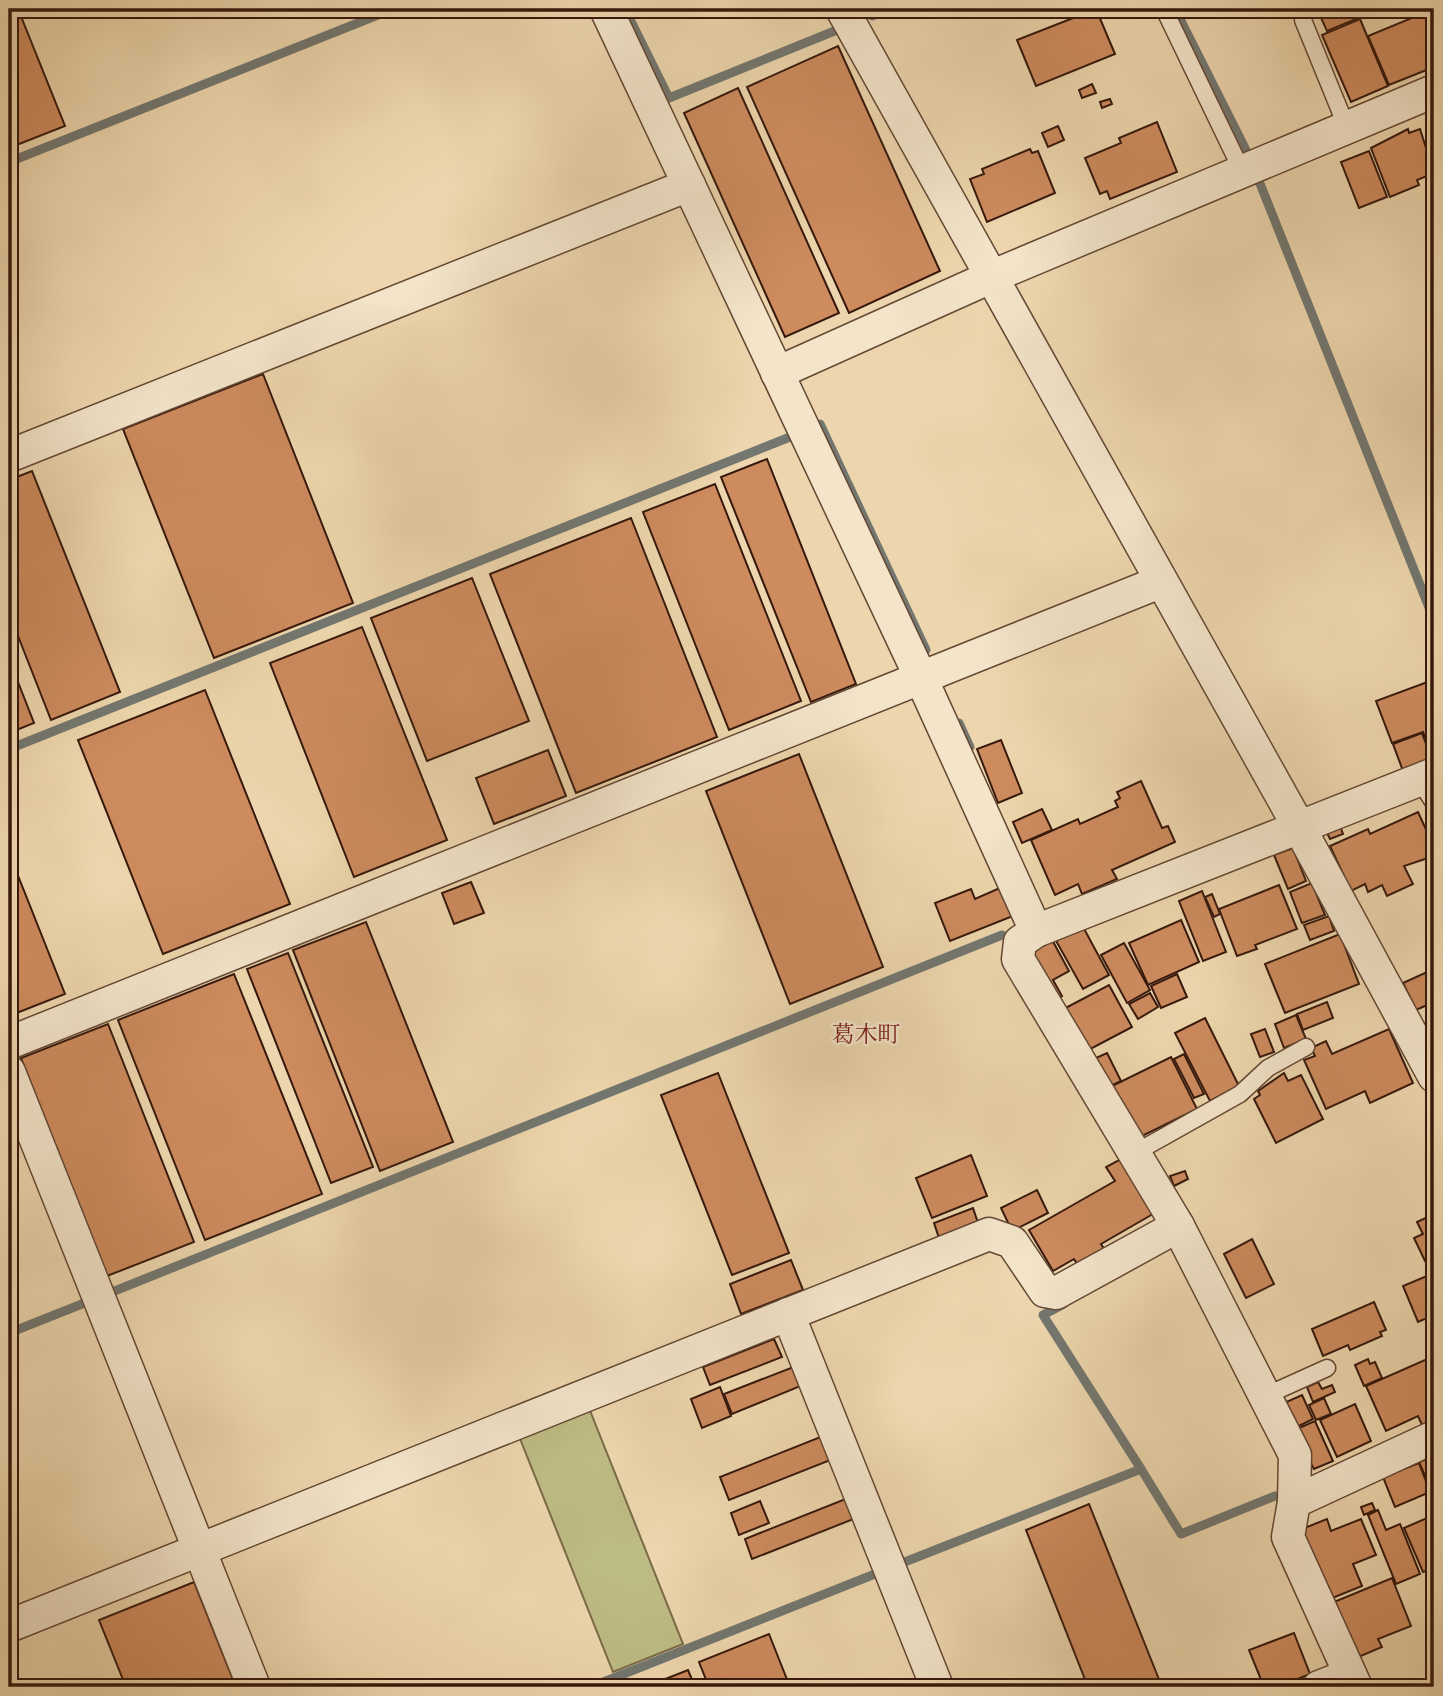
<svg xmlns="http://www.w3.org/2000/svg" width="1443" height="1696" font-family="'Libre Caslon Text','Noto Serif JP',serif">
<rect width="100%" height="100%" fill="#edd6ad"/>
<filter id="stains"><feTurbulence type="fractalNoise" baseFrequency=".00286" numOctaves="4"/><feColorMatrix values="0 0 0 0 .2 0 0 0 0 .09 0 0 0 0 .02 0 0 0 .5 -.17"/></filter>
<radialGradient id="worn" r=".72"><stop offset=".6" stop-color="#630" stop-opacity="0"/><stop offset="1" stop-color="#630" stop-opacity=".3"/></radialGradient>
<path fill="#bebc85" stroke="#7a6a48" stroke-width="2" d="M587,1403L683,1644L613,1672L517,1431Z"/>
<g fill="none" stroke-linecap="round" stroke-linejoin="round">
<g stroke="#737770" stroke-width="9">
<path d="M625,9L669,98L837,30"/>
<path d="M1175,9L1248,154"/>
<path d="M872,16L890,9"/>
<path d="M9,162L393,9"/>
<path d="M1257,176L1434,620"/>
<path d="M820,424L926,650"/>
<path d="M959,723L970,747"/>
<path d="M9,749L790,437"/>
<path d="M107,1294L1002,935"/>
<path d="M1064,1304L1043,1315L1141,1469"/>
<path d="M9,1333L87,1302"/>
<path d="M897,1565L1141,1469L1181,1534L1275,1496"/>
<path d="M591,1687L880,1572"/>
</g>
</g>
<g fill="#cd8b5e" stroke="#36180c" stroke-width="2">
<path d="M9,9H18L65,126L9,148Z"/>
<path d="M1096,9L1115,54L1036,86L1017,40Z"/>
<path d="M1324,9H1358L1361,17L1327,31L1318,11Z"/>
<path d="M1431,10L1434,19V67L1389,85L1368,36Z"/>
<path d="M1360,19L1388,86L1351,102L1322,35Z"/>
<path d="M838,46L940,271L849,313L747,87Z"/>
<path d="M1092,84L1096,93L1082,98L1079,90Z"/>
<path d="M738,88L839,313L785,337L684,113Z"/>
<path d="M1110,99L1112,104L1102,108L1100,102Z"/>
<path d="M1157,122L1177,172L1110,199L1107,191L1100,194L1085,158L1121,143L1119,138Z"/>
<path d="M1058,126L1064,140L1048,147L1042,133Z"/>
<path d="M1408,129L1409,133L1420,129L1434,173L1417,180L1419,185L1390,197L1371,148Z"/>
<path d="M1030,149L1032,153L1038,151L1055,193L987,222L970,179L984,174L982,169Z"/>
<path d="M1369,151L1387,197L1359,208L1341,162Z"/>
<path d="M263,374L353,603L214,658L123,429Z"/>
<path d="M767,459L856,684L811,702L721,477Z"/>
<path d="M32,471L120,692L51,720L9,613V480Z"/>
<path d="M715,484L801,701L729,730L643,512Z"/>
<path d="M631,518L717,737L576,793L490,574Z"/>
<path d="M472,578L529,721L427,761L371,618Z"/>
<path d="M362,627L447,840L354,877L270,663Z"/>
<path d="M9,659L34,723L9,733Z"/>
<path d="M1430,681L1434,692L1433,759L1423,732L1392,743L1376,701Z"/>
<path d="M205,690L290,904L163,954L78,740Z"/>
<path d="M1422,733L1432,760L1403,771L1393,744Z"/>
<path d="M1001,740L1022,793L998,803L977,749Z"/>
<path d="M548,750L566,796L494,824L476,778Z"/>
<path d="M799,754L883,967L790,1004L706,791Z"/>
<path d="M1141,781L1162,828L1168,826L1175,842L1112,870L1117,879L1082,894L1078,884L1055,895L1031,840L1078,819L1080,824L1118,807L1115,801L1120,798L1117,792Z"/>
<path d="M1042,809L1052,830L1022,843L1013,822Z"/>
<path d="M1418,812L1434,847V856L1404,866L1413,884L1387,896L1382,885L1368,892L1365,884L1351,891L1330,846L1368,829L1370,834Z"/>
<path d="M1339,823L1343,834L1330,839L1325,829Z"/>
<path d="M1293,848L1306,881L1288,889L1274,855Z"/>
<path d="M9,853L65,994L9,1016Z"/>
<path d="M471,882L484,913L454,924L442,893Z"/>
<path d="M1312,883L1325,915L1302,923L1290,892Z"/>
<path d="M1279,885L1297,929L1255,945L1257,949L1237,956L1219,909Z"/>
<path d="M1002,887L1013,916L950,941L935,903L971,889L975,899Z"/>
<path d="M1202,891L1226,952L1203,961L1179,901Z"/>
<path d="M1212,894L1220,914L1214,917L1205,897Z"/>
<path d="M1329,916L1334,931L1310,940L1304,925Z"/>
<path d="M1181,920L1199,962L1148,985L1129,943Z"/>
<path d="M366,922L453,1142L380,1171L293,950Z"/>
<path d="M1082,925L1109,975L1083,989L1055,939Z"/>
<path d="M1340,934L1359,984L1285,1013L1265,964Z"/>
<path d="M1050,936L1069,971L1053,980L1062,996L1049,1003L1021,952Z"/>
<path d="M1124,943L1150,990L1127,1003L1101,955Z"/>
<path d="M288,953L373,1167L331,1183L247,969Z"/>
<path d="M1427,972L1434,988V1002L1416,1010L1403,983Z"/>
<path d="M234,974L322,1194L205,1240L118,1020Z"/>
<path d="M1177,974L1187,997L1161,1008L1151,986Z"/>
<path d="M1109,985L1132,1027L1081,1054L1058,1012Z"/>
<path d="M1150,993L1158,1007L1138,1019L1129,1004Z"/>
<path d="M1327,1002L1333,1018L1303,1030L1297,1014Z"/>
<path d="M1296,1015L1306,1039L1284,1048L1275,1024Z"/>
<path d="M1205,1018L1239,1086L1210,1101L1175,1033Z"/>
<path d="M108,1024L194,1242L107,1276L21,1058Z"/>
<path d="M1434,1025V1045L1422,1030Z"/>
<path d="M1265,1029L1274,1052L1260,1057L1251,1034Z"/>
<path d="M1389,1029L1413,1083L1370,1103L1365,1091L1326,1109L1304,1060L1315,1056L1311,1048L1326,1041L1332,1054Z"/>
<path d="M1107,1053L1121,1081L1101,1091L1087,1062Z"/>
<path d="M1184,1054L1204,1094L1194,1098L1174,1059Z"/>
<path d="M1171,1057L1197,1109L1134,1140L1108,1088Z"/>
<path d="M718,1073L789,1253L732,1275L661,1095Z"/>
<path d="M1284,1073L1288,1081L1301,1075L1323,1119L1276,1143L1254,1099L1260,1095L1258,1091Z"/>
<path d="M971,1155L987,1196L932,1218L916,1178Z"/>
<path d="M1121,1159L1153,1214L1101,1244L1106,1252L1079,1267L1074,1259L1053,1271L1029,1230L1115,1181L1106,1167Z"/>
<path d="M1185,1171L1188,1179L1174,1186L1170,1176Z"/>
<path d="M1037,1190L1048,1213L1012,1231L1001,1208Z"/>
<path d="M973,1208L978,1223L939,1238L934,1223Z"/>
<path d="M1434,1214V1257L1425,1261L1414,1238L1423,1234L1417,1222Z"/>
<path d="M1252,1239L1274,1284L1246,1298L1224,1254Z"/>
<path d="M791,1260L803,1290L741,1314L730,1284Z"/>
<path d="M1434,1273V1315L1418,1322L1403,1286Z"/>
<path d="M1374,1302L1386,1330L1380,1332L1382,1336L1350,1350L1348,1345L1323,1356L1312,1329Z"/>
<path d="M774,1339L782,1357L710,1385L703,1367Z"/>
<path d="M1434,1356V1419L1422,1425L1418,1416L1386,1431L1366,1386Z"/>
<path d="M1368,1359L1370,1364L1375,1362L1382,1378L1364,1386L1355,1365Z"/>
<path d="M796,1366L803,1385L732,1414L724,1394Z"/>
<path d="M1318,1382L1322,1389L1332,1385L1335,1392L1313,1402L1307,1387Z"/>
<path d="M720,1387L731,1416L702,1428L691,1399Z"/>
<path d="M1302,1395L1313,1419L1293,1429L1282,1404Z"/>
<path d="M1324,1398L1331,1414L1316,1420L1309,1405Z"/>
<path d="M1355,1404L1371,1441L1337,1457L1320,1420Z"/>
<path d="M1315,1421L1333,1461L1314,1469L1292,1431Z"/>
<path d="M823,1436L833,1459L729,1500L720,1477Z"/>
<path d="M1432,1457L1434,1486L1430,1488L1419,1462Z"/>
<path d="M1419,1463L1430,1492L1395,1507L1383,1477Z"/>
<path d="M848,1498L856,1518L752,1559L745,1539Z"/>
<path d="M760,1501L769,1523L739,1535L731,1513Z"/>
<path d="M1372,1503L1375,1510L1364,1515L1361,1507Z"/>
<path d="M1089,1504L1162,1687H1088L1026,1530Z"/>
<path d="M1378,1510L1386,1530L1400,1524L1420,1574L1396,1584L1368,1515Z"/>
<path d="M1434,1515V1568L1423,1572L1404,1528Z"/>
<path d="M1327,1519L1331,1531L1361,1519L1376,1555L1353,1564L1362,1586L1330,1599L1302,1529Z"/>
<path d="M1392,1578L1411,1626L1378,1639L1382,1647L1356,1658L1334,1602Z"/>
<path d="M194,1582L236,1687H126L99,1620Z"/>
<path d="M1294,1633L1310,1674L1278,1687H1264L1249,1650Z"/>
<path d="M769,1634L790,1687H709L699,1662Z"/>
<path d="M688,1670L695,1687H645Z"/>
</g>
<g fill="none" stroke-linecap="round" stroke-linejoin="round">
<g stroke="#644834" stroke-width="19">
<g id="lane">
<path d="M1164,9L1242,171"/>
<path d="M1303,20L1347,128"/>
<path d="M1419,780L1434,803"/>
<path d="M1133,1154L1240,1094L1268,1068L1306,1047"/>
<path d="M1265,1396L1327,1368"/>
</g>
</g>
<g stroke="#644834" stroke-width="35">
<g id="street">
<path d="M606,9L921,678L1036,931"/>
<path d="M842,9L1299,827L1434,1076"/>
<path d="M777,373L993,276L1434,91"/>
<path d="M9,456L689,185"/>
<path d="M9,1043L1160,582"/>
<path d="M9,1072L254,1687"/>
<path d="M788,1314L937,1687"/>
<path d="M1294,1502L1434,1437"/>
<path d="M9,1626L989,1234L1012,1242L1045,1291L1056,1293L1178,1226"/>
<path d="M1319,1687L1350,1675"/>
<path d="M1356,1687L1288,1537L1294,1502L1295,1455L1178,1226L1018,959L1020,942L1036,931L1434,774"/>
</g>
</g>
<use href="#lane" stroke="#f3e4ca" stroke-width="16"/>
<use href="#street" stroke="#f3e4ca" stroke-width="32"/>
</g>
<g text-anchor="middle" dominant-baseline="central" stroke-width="5" stroke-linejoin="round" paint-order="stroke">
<g font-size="23" fill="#7a1f14" stroke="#f3e4ca">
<text x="866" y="1034">葛木町</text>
</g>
</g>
<rect width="1443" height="1696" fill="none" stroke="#edd6ad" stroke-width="35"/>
<rect x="10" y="10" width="1422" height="1675" fill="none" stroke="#36180c" stroke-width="3.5"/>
<rect x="18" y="18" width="1408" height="1661" fill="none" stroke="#36180c" stroke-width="2"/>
<rect width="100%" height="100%" filter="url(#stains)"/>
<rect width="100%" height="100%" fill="url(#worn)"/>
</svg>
